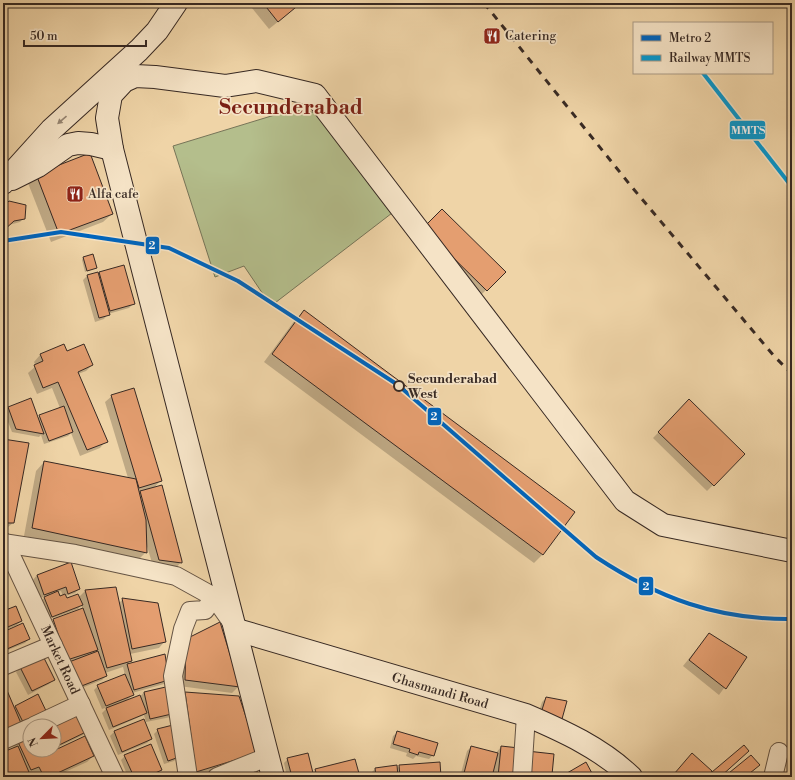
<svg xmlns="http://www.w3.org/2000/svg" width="795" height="780" font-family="'Libre Bodoni',serif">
<rect width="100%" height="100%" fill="#efd4a7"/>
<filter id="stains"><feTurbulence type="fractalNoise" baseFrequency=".005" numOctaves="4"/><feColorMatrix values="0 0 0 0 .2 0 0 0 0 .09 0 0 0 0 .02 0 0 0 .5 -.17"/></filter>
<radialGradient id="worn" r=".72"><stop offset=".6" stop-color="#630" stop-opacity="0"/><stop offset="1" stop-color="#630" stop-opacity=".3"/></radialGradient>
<path fill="#b4be8c" stroke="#767458" d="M291,110L320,113L396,210L271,306L244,266L215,277L173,146Z"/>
<g fill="#0003" fill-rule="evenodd">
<path d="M248,3H301L269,29Z"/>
<path d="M37,174L112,214L103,222L51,242L28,183Z"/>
<path d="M3,208L24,218L20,222L9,225L3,230Z"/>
<path d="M417,235L504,272L480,296Z"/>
<path d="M83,258L96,268L85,272L82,260Z"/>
<path d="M100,273L133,304L129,308L108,314L104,319L95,322L83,280L87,276L98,275Z"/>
<path d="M304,312L542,555L534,563L264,362L295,320Z"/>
<path d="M64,345L66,352L92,365L86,371L78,374L106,441L100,448L80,456L71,433L68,436L44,444L41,435L39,437L12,432L4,412L9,408L37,418L60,408L52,388L37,394L28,373L36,366L34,362L40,355Z"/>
<path d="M112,396L161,480L153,489L181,562L175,569L153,566L146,543V552L137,561L24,536L36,471L44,462L128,478L105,402Z"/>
<path d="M689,401L744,454L707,491L653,438Z"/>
<path d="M3,440L13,523L3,531Z"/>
<path d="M37,575L79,589L75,593L65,596L66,600L79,597L85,591L118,604L123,599L165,641L159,648L130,654L131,660L127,664L164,655L168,680L164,684L132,693V695L126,701L140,697L144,692L169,687L171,717L146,722L144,715L109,730L102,713L108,707L102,709L94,690L98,686L125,675L123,667L105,673L106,676L102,680L74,691L47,626L55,619L83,610L81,605L78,609L47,620L40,602L46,596L40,598L33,580ZM61,591L63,596L59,598L57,592Z"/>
<path d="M3,612L21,621L17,625L3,631Z"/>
<path d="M3,633L29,639L25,643L3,652Z"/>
<path d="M709,634L746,658L719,695L683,666Z"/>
<path d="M180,646L238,687L232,693L179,686Z"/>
<path d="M20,668L53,680L49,684L28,695L16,672Z"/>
<path d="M3,684L14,708L37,696L21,729Z"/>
<path d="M185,693L248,761L196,777L177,702Z"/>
<path d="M546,698L566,702L537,717L542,702Z"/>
<path d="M77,711L87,731L83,735L54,749V726Z"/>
<path d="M158,730L178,757L174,761L164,764L154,734Z"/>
<path d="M114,732L151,739L147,743L118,755L110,736Z"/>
<path d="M398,732L433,755L429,759L416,756L413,759L406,756L407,753L390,748L393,736Z"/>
<path d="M18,743L30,750H52L50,751L51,753L93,756L87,762L54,777H35L32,772L29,774L30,777H3V753L11,749Z"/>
<path d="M744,746L719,777H709L713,773Z"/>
<path d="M471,747L495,754L501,747L514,777H460L467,751Z"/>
<path d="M125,756L161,770L149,777H128L121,760Z"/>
<path d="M523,756L552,774L549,777L522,776Z"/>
<path d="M288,759L312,774L316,770L358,777H287L284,763Z"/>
<path d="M400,766L440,777H372L371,773L375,769H396Z"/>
</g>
<g fill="#e49e70" stroke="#372923">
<path d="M263,3H301L278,22Z"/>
<path d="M90,153L113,214L59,234L36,174Z"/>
<path d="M9,201L26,205L25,219L14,221L3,231V207Z"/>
<path d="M442,209L506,272L487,291L423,228Z"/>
<path d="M93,254L97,268L87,271L83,257Z"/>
<path d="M124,265L135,304L110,311L99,272Z"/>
<path d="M98,272L110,315L99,318L87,275Z"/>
<path d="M304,310L575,512L543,555L272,354Z"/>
<path d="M64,344L67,351L84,344L93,365L78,372L108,442L87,450L58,382L43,388L34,365L43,361L40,354Z"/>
<path d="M134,388L162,481L139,488L111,395Z"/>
<path d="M31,398L44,434L16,429L8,407Z"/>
<path d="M689,399L745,454L714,486L658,432Z"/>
<path d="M64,406L73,432L49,441L39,415Z"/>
<path d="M3,439L29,443L14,523H3Z"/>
<path d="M44,461L136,479L146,520L147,553L32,528Z"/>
<path d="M162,485L182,561V563L159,560L140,491Z"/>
<path d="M3,561H5L7,604H3Z"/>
<path d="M71,562L80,589L68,594L66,587L44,595L37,575Z"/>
<path d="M116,587L132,661L107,668L85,590Z"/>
<path d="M58,591L60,596L65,594L67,598L78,594L83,605L52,617L44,597Z"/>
<path d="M122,598L158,603L166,642L132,649Z"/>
<path d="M16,606L22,621L3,629V611Z"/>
<path d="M83,608L98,650L67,660L53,619Z"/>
<path d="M220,622L240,687L185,680L186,639Z"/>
<path d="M23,623L30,639L7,649L3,640V632Z"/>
<path d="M709,633L747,657L726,689L689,660Z"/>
<path d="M98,651L107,676L79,687L69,662Z"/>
<path d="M165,654L169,680L134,690L127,664Z"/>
<path d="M43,656L55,680L32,691L20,667Z"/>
<path d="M125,674L134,695L106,706L97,685Z"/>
<path d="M3,681L23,728L3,737Z"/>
<path d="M170,686L176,713L150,719L144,692Z"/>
<path d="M185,692L239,696L258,753L196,772Z"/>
<path d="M38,694L48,715L25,726L15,706Z"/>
<path d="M140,695L147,713L113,727L106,708Z"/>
<path d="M546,697L567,701L562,719L541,713Z"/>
<path d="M78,709L88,731L55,747L54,726Z"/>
<path d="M144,719L152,739L122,752L114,731Z"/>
<path d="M177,724L179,757L168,761L157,729Z"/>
<path d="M397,731L438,743L434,756L419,752L418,755L409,752L410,749L393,744Z"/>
<path d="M30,736V750H50L51,752L85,736L94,756L49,777H44L39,767L31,770L18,742Z"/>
<path d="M151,744L162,770L146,777H134L124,755Z"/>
<path d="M744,745L749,751L720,777H717L712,772Z"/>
<path d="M18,746L31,777H3V752Z"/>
<path d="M471,746L498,753L492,777H463Z"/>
<path d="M501,746L519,748L515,777H498Z"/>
<path d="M527,751L554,754L552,775L525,772Z"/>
<path d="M308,753L314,777H292L287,758Z"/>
<path d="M692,753L712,771L707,777H677L674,774Z"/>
<path d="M751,755L760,765L745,777H724Z"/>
<path d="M355,759L360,777H317L315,769Z"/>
<path d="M440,762L441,777H400L399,765Z"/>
<path d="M586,762L594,777H563L562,776Z"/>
<path d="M397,765L398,777H376L375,768Z"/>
<path d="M256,768L259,777H231Z"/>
</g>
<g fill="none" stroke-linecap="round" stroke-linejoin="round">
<g stroke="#655444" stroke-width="20">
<g id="street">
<path d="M3,543L75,554L176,576L214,597L231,621"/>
<path d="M5,543L115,777"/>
<path d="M3,666L53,645"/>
<path d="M34,726L81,704"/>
<path d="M3,740L30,728"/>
<path d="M188,777L173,676L183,629L190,611L205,610L214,597"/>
<path d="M217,777L267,757"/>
<path d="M522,777L526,715"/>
<path d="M773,777L779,752"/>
</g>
</g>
<g stroke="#372923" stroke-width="24">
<g id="secondary">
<path d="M12,179L38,166L68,145L78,143L91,144L112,149"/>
<path d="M3,183L51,130L139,50L157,31L176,3"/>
<path d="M237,630L526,715C563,731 601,748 631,777"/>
<path d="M273,777L112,149L107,118L111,95L124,81L135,76L155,77L225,86L256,81L315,95L625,501L663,525L792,551"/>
</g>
</g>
<use href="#street" stroke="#f5e3c6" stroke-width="18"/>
<use href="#secondary" stroke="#f5e3c6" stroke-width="22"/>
<path stroke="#372923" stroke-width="3" stroke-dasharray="7 7" stroke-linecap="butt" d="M484,3L631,186L774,356L792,374"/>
<g stroke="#f5e3c6" stroke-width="7">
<path id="rail-1" d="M703,73L792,187"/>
</g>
<use href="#rail-1" stroke="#0697cd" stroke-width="4"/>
<g stroke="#f5e3c6" stroke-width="7">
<path id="metro-1" d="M3,241L61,232L169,248L238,281L398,385L596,557C658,598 717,620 792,619"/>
</g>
<use href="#metro-1" stroke="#0065bd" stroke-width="4"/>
</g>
<defs><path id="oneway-solid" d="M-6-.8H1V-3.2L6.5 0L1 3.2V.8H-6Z"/></defs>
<use fill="#968674" href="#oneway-solid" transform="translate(62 120) rotate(139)"/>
<defs>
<g id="restaurant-square" transform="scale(0.9)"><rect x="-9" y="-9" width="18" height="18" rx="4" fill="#8f2418" stroke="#f5e3c6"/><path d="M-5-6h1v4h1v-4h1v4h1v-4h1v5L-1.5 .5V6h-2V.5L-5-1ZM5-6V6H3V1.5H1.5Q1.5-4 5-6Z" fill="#fff"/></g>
</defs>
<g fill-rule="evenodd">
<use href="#restaurant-square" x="492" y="36"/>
<use href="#restaurant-square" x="75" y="194"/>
</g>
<circle fill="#f5e3c6" stroke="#372923" stroke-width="2" cx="399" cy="386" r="5"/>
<g text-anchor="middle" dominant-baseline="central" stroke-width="3.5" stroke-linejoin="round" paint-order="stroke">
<g font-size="13" fill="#372923" stroke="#f5e3c6" text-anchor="start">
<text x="505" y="36">Catering</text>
<text x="88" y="194">Alfa cafe</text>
</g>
<g font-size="13" font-weight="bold" fill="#372923" stroke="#f5e3c6" text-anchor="start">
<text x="408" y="379">Secunderabad<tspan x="408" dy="15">West</tspan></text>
</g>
<g font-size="13" fill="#372923" stroke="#f5e3c6">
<text transform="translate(60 660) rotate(65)">Market Road</text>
<text transform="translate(440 691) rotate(16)">Ghasmandi Road</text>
</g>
<g font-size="21" font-weight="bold" fill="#7a1f14" stroke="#f5e3c6">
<text x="291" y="108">Secunderabad</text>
</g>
</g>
<g stroke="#f5e3c6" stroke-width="1.5">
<rect x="729" y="120" width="37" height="20" rx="4" fill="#0697cd"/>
<rect x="145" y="236" width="15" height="19" rx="4" fill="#0065bd"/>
<rect x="427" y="407" width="15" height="19" rx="4" fill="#0065bd"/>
<rect x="638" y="576" width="16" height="20" rx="4" fill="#0065bd"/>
</g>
<g font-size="11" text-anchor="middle" font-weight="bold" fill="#fff">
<text x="748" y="134">MMTS</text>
<text x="152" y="249">2</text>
<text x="434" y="420">2</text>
<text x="646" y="590">2</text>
</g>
<rect width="795" height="780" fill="none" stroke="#efd4a7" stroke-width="16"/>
<rect x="4" y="4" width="787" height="772" fill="none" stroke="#372923" stroke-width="2"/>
<rect x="8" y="8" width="779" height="764" fill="none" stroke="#372923"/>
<rect x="633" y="22" width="140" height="52" fill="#f5e3c6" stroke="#a99985"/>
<rect x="641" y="35" width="20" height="6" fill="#0065bd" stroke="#a99985"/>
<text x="669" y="42" font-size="12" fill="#372923">Metro 2</text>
<rect x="641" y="55" width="20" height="6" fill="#0697cd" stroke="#a99985"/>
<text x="669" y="62" font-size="12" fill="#372923">Railway MMTS</text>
<g transform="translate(42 738) rotate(246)"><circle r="19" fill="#f5e3c6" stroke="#a99985"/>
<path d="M0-3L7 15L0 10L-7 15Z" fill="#8f2418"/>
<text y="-6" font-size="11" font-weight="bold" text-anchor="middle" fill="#372923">N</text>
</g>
<path d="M24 40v6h122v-6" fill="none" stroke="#372923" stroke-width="2"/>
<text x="30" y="40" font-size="12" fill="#372923" stroke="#f5e3c6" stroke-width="3" paint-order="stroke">50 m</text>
<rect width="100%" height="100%" filter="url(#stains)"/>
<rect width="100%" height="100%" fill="url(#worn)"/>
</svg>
